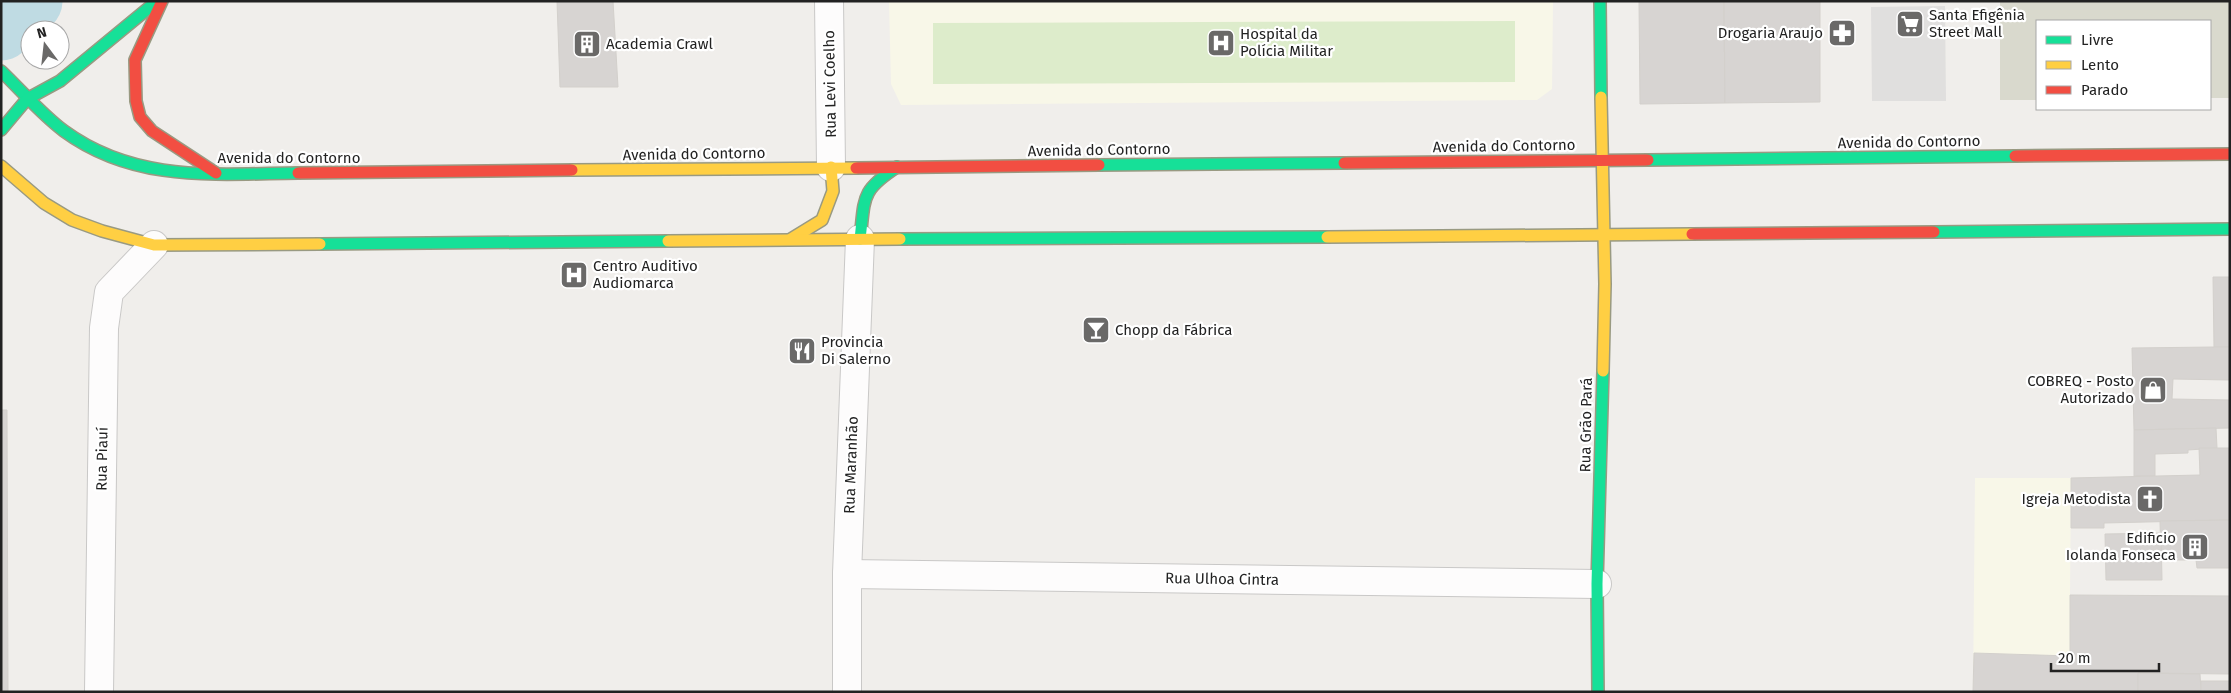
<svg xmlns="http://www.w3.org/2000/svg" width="2231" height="693" font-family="'Fira Sans',sans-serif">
<rect width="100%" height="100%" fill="#f0eeeb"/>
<g fill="#f8f7e8">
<path d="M889,1H1553L1552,89L1537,100L901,105L891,84Z"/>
<path d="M1975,478H2071L2070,595L2230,596V674L2139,673L2138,692H1973Z"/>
</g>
<path fill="#d9d9cd" d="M2000,1H2230V98H2210V21H2037V100H2000Z"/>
<path fill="#ddeccb" d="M1515,21V82L933,84V23Z"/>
<path fill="#e0dfde" d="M1945,6L1946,101H1872L1871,7Z"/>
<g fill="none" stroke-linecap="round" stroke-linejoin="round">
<path stroke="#bfdbe3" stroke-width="65" d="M1,28L30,1"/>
</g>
<g fill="#d7d4d2" stroke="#d3d0cc">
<path d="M557,1H613L618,87H560Z"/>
<path d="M1639,1H1724L1725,103L1640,104Z"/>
<path d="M1724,1H1820V102L1725,103Z"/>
<path d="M2213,277H2230V347H2214Z"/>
<path d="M2214,347H2230V380L2173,379L2172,399L2230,400V428L2134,430L2132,348Z"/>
<path d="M1,410H7L8,692H1Z"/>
<path d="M2216,428L2217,448L2188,450V453L2155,454V476H2134V430Z"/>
<path d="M2199,448H2230V520L2104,523V528H2071V478L2200,475Z"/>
<path d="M2230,520V568H2197L2196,560H2161L2160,521Z"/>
<path d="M2161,533L2162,580H2106L2105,534Z"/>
<path d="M2070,595L2230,596V674L2138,673V692H1973L1974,653L2070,656Z"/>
<path d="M2138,673L2200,674L2201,691L2138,692Z"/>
<rect x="2201" y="681" width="29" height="11"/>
</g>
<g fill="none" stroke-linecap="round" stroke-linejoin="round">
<g stroke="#c9c8c7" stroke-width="30">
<g id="street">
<path d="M829,1L831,167"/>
<path d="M847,574L1597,584"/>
<path d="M99,692L104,328L109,292L154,245"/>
<path d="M847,692V574L860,239"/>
</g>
</g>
<g stroke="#999a82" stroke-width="14">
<g id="fast">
<path d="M1600,1L1601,97"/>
<path d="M1,71C22,91 41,114 64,131C135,183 216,174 298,173"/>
<path d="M1,130L27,99L60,81L157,1"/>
<path d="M1648,160L2015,156"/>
<path d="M1099,165L1344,163"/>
<path d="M1934,232L2230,229"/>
<path d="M860,239C865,198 860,191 897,167"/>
<path d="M900,239L1327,237"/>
<path d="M320,244L668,241"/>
<path d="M1598,692L1597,584L1603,371"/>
</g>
</g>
<g stroke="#999a82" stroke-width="14">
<g id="slow">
<path d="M1601,97L1605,284L1603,371"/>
<path d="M1,166L44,203L72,220L102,231L154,245L320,244"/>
<path d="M572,170L856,168"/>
<path d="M1327,237L1692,234"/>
<path d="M791,239L822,220L833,191L831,167"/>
<path d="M668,241L900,239"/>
</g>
</g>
<g stroke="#999a82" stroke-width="14">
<g id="jam">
<path d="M162,1L135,60L136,101L140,117L152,131L216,173"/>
<path d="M2015,156L2230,154"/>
<path d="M1344,163L1648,160"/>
<path d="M856,168L1099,165"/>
<path d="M298,173L572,170"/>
<path d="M1692,234L1934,232"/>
</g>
</g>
<use href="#street" stroke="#fdfcfc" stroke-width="28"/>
<use href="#fast" stroke="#16e098" stroke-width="11"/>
<use href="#slow" stroke="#ffcf43" stroke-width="11"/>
<use href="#jam" stroke="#f24e42" stroke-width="11"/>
</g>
<defs>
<g id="supermarket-square" transform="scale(1.4375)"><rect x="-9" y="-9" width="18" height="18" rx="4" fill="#6a6968" stroke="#fff"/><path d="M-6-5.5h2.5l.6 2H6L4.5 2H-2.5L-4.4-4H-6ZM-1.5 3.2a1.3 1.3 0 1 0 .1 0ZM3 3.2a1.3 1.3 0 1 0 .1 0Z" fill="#fff"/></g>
<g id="pharmacy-square" transform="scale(1.4375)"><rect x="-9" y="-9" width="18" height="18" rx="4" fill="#6a6968" stroke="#fff"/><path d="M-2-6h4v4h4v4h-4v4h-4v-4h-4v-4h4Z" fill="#fff"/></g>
<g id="hospital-square" transform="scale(1.4375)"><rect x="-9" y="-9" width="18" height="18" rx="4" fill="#6a6968" stroke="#fff"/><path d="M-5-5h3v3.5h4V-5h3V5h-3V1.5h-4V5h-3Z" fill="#fff"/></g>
<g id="building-square" transform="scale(1.4375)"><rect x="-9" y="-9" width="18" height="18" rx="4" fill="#6a6968" stroke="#fff"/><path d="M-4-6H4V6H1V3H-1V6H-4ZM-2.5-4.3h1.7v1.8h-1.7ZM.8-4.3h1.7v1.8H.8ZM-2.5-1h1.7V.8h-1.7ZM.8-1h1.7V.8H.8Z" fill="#fff"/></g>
<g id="bar-square" transform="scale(1.4375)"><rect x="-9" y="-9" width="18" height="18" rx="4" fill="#6a6968" stroke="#fff"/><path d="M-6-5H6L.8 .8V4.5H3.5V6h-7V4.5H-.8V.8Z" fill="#fff"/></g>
<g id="restaurant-square" transform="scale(1.4375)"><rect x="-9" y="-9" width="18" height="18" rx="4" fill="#6a6968" stroke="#fff"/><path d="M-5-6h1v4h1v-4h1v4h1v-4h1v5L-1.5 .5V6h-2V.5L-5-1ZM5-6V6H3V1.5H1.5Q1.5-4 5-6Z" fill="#fff"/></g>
<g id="shop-square" transform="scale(1.4375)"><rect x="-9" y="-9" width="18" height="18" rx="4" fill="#6a6968" stroke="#fff"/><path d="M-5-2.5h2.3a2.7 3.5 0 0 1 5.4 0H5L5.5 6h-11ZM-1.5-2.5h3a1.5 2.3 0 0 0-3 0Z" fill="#fff"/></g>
<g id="church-square" transform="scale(1.4375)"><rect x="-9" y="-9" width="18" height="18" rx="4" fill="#6a6968" stroke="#fff"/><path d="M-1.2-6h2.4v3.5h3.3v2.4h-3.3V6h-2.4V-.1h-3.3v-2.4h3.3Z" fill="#fff"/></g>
</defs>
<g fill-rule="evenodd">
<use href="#supermarket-square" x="1910" y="24"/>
<use href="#pharmacy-square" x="1842" y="33"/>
<use href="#hospital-square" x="1221" y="43"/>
<use href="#building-square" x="587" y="44"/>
<use href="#hospital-square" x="574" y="275"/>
<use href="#bar-square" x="1096" y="330"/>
<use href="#restaurant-square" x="802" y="351"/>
<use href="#shop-square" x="2153" y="390"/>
<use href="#church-square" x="2150" y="499"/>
<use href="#building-square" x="2195" y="547"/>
</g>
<g text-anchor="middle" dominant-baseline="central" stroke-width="4.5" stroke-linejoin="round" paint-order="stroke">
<g font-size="15" fill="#222" stroke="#fff" text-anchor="start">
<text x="1929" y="15">Santa Efigênia<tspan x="1929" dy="17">Street Mall</tspan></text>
<text x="1823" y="33" text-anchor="end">Drogaria Araujo</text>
<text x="1240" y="34">Hospital da<tspan x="1240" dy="17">Polícia Militar</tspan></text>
<text x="606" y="44">Academia Crawl</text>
<text x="593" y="266">Centro Auditivo<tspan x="593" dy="17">Audiomarca</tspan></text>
<text x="1115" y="330">Chopp da Fábrica</text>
<text x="821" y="342">Provincia<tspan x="821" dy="17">Di Salerno</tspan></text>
<text x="2134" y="381" text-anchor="end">COBREQ - Posto<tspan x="2134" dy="17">Autorizado</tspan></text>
<text x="2131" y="499" text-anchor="end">Igreja Metodista</text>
<text x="2176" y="538" text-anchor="end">Edificio<tspan x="2176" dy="17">Iolanda Fonseca</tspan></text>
</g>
<g font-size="15" fill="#222" stroke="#fff">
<text transform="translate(830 84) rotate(-91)">Rua Levi Coelho</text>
<text transform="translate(1909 142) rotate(-1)">Avenida do Contorno</text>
<text transform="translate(1504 146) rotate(-1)">Avenida do Contorno</text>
<text transform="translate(1099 150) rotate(-1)">Avenida do Contorno</text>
<text transform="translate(694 154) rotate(-1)">Avenida do Contorno</text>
<text x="289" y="158">Avenida do Contorno</text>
<text transform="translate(1586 425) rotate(-89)">Rua Grão Pará</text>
<text transform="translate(102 459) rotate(-89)">Rua Piauí</text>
<text transform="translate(851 465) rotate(-88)">Rua Maranhão</text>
<text transform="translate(1222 579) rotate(1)">Rua Ulhoa Cintra</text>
</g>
</g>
<rect width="2231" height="693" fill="none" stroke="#222222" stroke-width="5"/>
<rect x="2036" y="20" width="175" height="90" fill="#ffffff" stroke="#a7a7a7"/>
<rect x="2046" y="36" width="25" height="8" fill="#16e098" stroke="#a7a7a7"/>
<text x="2081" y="45" font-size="15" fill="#222222">Livre</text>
<rect x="2046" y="61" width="25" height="8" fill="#ffcf43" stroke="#a7a7a7"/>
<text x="2081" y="70" font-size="15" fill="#222222">Lento</text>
<rect x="2046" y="86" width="25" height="8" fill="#f24e42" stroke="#a7a7a7"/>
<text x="2081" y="95" font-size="15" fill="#222222">Parado</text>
<g transform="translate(45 45) rotate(345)"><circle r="24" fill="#ffffff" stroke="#a7a7a7"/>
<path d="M0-4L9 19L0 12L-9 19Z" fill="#6a6968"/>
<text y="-8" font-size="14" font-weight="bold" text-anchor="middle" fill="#222222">N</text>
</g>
<path d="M2051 663v8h108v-8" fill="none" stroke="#222222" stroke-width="2.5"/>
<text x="2058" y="663" font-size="15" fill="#222222" stroke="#ffffff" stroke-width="4" paint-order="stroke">20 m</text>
</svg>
